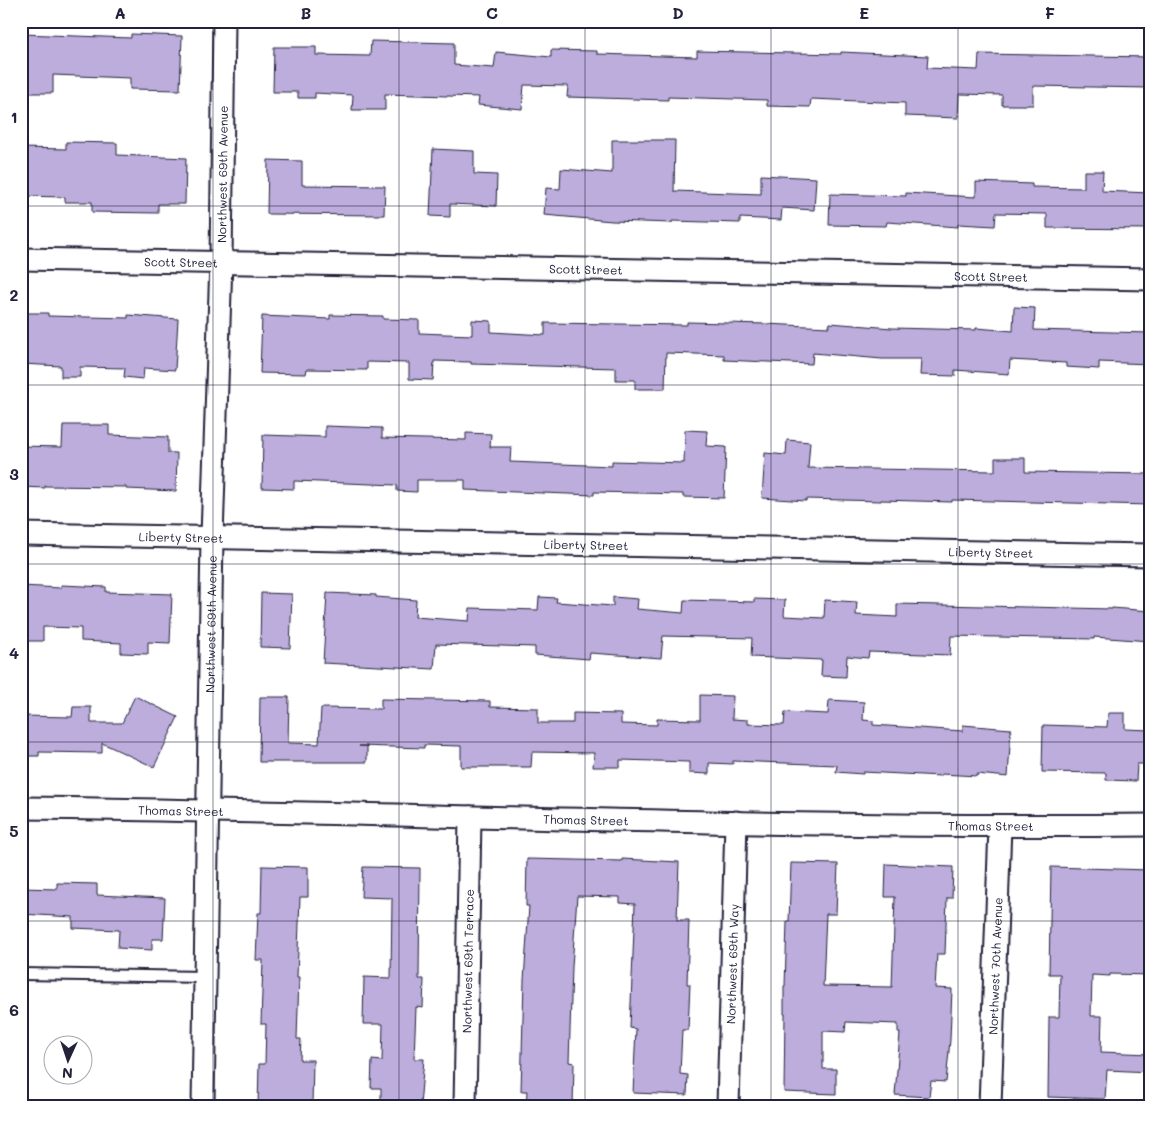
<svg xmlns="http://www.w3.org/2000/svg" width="1171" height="1127" font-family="Mali,sans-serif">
<rect width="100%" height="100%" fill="#fff"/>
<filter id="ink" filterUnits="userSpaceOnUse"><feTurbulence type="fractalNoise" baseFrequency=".02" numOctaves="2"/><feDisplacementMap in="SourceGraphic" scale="10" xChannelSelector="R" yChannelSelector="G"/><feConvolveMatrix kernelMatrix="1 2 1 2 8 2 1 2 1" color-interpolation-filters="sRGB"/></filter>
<g filter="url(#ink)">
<g fill="#bdaddd" stroke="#22223b">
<path d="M21,34L131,38V34L182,36L180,90L130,89V78L53,75V93H21Z"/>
<path d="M371,41L454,43V65L494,68L496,52L551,57V50L597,51V54L697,57V51L841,54V52L884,54L928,56L927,68L978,70L979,54L1150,57V88L1033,86V105H1002V95L959,94L958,118L905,116V103L811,99L810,107L767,106V100L668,97V100L567,97L568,86L524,85L522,109L478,105L479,97L385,94V110H352L353,95L315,93V98H298V92H273L274,47H316V55L370,56Z"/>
<path d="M612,140H675L674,191L761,194V175L816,178L814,210L782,208L781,220L740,218V223L672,221V223L612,221L544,215L546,188L560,189L561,169L612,173Z"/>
<path d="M66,142L117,143V155L186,158L185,204H158V213L92,212V202H65V197L21,196V148L66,149Z"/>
<path d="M433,149L474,151V174L497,175L496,206L450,204V217L430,216Z"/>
<path d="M268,160L302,161V185L385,186L384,215L267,214Z"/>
<path d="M1084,171H1103L1102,191L1150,193V229L1047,228V214L996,213L995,226L958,224V227L887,222L886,226L829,225L830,194L906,196V193L976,197V182L1032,184V187L1084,188Z"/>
<path d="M1014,307L1035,308L1034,330L1150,333V364L1099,362V369L1066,367V363L1010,360L1009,374L955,370V376L920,375L921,359H882L813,353L812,364L724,360V355L666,353L665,389H635V380H616V368L471,364V362L434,361L433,380L409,379V363L367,362V370L307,369L306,374L260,373L262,316L330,319V315L383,316V319L419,320V333L472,335V320L491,321V332L545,335V323L687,325V322L766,324L829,327L830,323L892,328L976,330V328L1013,331Z"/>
<path d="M21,313H48V316L128,318V315L178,319L175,370L144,368L143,379L124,377L125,368L80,367V377H61V366L21,364Z"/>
<path d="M63,425H109V435L168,437V453H177L176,491L126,489V487L45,486V488L21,487V446L62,447Z"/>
<path d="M325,426L382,428V438L466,440V433L491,434L490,447H511L510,462L612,466V461L684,463L685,430L707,431L706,446L726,447L724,498L683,497V494L594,492V495L465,490V480H417V492L397,491V485L294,481V489L262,488L263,435L325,437Z"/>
<path d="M787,440L810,442L808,468L995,471V458H1025V472L1150,474V505L952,500V502L881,500V501L806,499V501L762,498L765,453L786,455Z"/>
<path d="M61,585L106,587V592L172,594L170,643L148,642V654L121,653V643L81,641V628L43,627V641H21V586L61,588Z"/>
<path d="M261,593L292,594L290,648L260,647Z"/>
<path d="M327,593L376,595V597L416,600L415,617L469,621L470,608L538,610L539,597L557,598L556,602L613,606V597L638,599L637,609L683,613L684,600L754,602V599L785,600L784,616L824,618L825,600L857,602L856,615L897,617V604L1112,609V608L1150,611V641L1094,637V639L951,636L950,655L869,652L868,658L847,656L846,677L821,676L822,660L751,657L752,638L663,636L661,658L590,653L589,659L535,655V647L436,644L434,669L323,663Z"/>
<path d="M700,695L733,696L732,719L748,720V724L784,725L785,712L828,714L829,700L864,702L863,720L873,721V725L963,731V725L1011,729L1008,777L977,774V776L941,774V776L863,772V774L836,772L837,765L733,761V764L709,763V774L689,773V762L620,760V767H593L594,753L532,752L531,767H461V746L424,745V748L359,746H367V762H259L260,697H289L288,743L319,744L321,708L381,709V699L490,701V707L538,708V723H573V713L621,714V724L657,725V719L700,720Z"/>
<path d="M135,696L178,717L154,767L102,743V753L39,752V756H21V716L72,717L73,707H91V723H122Z"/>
<path d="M1108,713H1125V729L1150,730V764H1137L1136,781L1106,780V773L1042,772L1043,725L1107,727Z"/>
<path d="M527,859L622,861V859L679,862L677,920H689L687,984H690L688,1030H682L680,1074L688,1075L687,1095L633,1093L636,1029L630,1028L635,904L620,903V897L577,896L572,967L569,1062L574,1063L573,1106H526L527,1091H521L524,980L529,906H526Z"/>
<path d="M791,863L838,864L836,914H826L823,986L892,987L895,897H885L886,864L953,867L952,898H947L945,954H937L935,988L952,989L950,1040L946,1082L931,1081L929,1097L895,1095L900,1033H898V1024L846,1022L845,1032L823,1031V1069H836V1094L784,1092L785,1014H784V986H785L787,922H789Z"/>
<path d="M262,866L308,867V897H300L297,977H299L297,1039H301L300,1060H313L312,1106H258L259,1064H265L266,1024H261L263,960H256L258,913H261Z"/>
<path d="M363,867L420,868L419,979H424L423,1008L416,1007L414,1059H424L420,1106H381V1088H371L372,1060L382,1061L383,1024H363L364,977L391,978L392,898L361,897Z"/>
<path d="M1051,867L1150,870V975L1110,974V976L1092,975L1091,1016H1102L1101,1052L1150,1054V1072L1107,1070L1105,1099L1048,1097L1049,1017H1059L1060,974H1049Z"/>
<path d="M57,883L97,884V895L165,898L163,939H152V950L118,948L119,930L73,928V917L21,914V888L57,889Z"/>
</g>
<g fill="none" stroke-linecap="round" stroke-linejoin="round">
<g stroke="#22223b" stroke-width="14">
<path id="service" d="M21,974L205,977"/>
</g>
<g stroke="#22223b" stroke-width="25">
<g id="minor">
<path id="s1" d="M21,259L1150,279"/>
<path id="s2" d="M21,534L1150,555"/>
<path id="s3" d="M21,808C397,812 774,829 1150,825"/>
<path id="s4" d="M203,1106L212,537L221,261L224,21"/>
<path id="s5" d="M465,1106L470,817"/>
<path id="s6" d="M728,1106L736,822"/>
<path id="s7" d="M990,1106L1000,826"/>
</g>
</g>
<use href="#service" stroke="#fff" stroke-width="10"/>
<use href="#minor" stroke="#fff" stroke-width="21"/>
</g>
</g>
<path fill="none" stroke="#22223b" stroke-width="1" stroke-opacity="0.55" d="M213,21V1106M399,21V1106M585,21V1106M771,21V1106M958,21V1106M21,206H1150M21,385H1150M21,564H1150M21,742H1150M21,921H1150"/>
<g text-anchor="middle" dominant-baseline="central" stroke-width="4" stroke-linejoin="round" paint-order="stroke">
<g font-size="12" fill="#22223b" stroke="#fff">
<text stroke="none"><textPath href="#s4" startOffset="932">Northwest 69th Avenue</textPath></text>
<text stroke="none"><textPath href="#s1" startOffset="160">Scott Street</textPath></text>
<text stroke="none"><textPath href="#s1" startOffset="565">Scott Street</textPath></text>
<text stroke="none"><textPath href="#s1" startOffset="970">Scott Street</textPath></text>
<text stroke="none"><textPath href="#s2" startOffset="160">Liberty Street</textPath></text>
<text stroke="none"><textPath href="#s2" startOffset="565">Liberty Street</textPath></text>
<text stroke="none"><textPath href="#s2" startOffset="970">Liberty Street</textPath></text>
<text stroke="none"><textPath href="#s4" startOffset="482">Northwest 69th Avenue</textPath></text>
<text stroke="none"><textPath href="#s3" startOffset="160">Thomas Street</textPath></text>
<text stroke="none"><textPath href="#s3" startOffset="565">Thomas Street</textPath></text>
<text stroke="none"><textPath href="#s3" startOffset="970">Thomas Street</textPath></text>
<text stroke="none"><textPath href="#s5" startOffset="145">Northwest 69th Terrace</textPath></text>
<text stroke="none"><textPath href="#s6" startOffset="142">Northwest 69th Way</textPath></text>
<text stroke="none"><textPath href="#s7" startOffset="140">Northwest 70th Avenue</textPath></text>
</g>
</g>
<rect width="1171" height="1127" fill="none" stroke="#fff" stroke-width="55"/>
<g transform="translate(68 1060) rotate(183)"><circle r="24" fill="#ffffff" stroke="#a7a7b1"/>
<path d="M0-4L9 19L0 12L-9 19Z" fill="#22223b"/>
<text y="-8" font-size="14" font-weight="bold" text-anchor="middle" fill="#22223b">N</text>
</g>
<rect x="28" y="28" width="1116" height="1072" fill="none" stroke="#22223b" stroke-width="2"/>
<g font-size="16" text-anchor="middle" font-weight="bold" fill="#22223b">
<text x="120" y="19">A</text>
<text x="306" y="19">B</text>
<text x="492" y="19">C</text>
<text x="678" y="19">D</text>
<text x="864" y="19">E</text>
<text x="1050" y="19">F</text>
<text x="14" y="123">1</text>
<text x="14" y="301">2</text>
<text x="14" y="480">3</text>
<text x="14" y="659">4</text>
<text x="14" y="837">5</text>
<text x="14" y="1016">6</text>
</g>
</svg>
